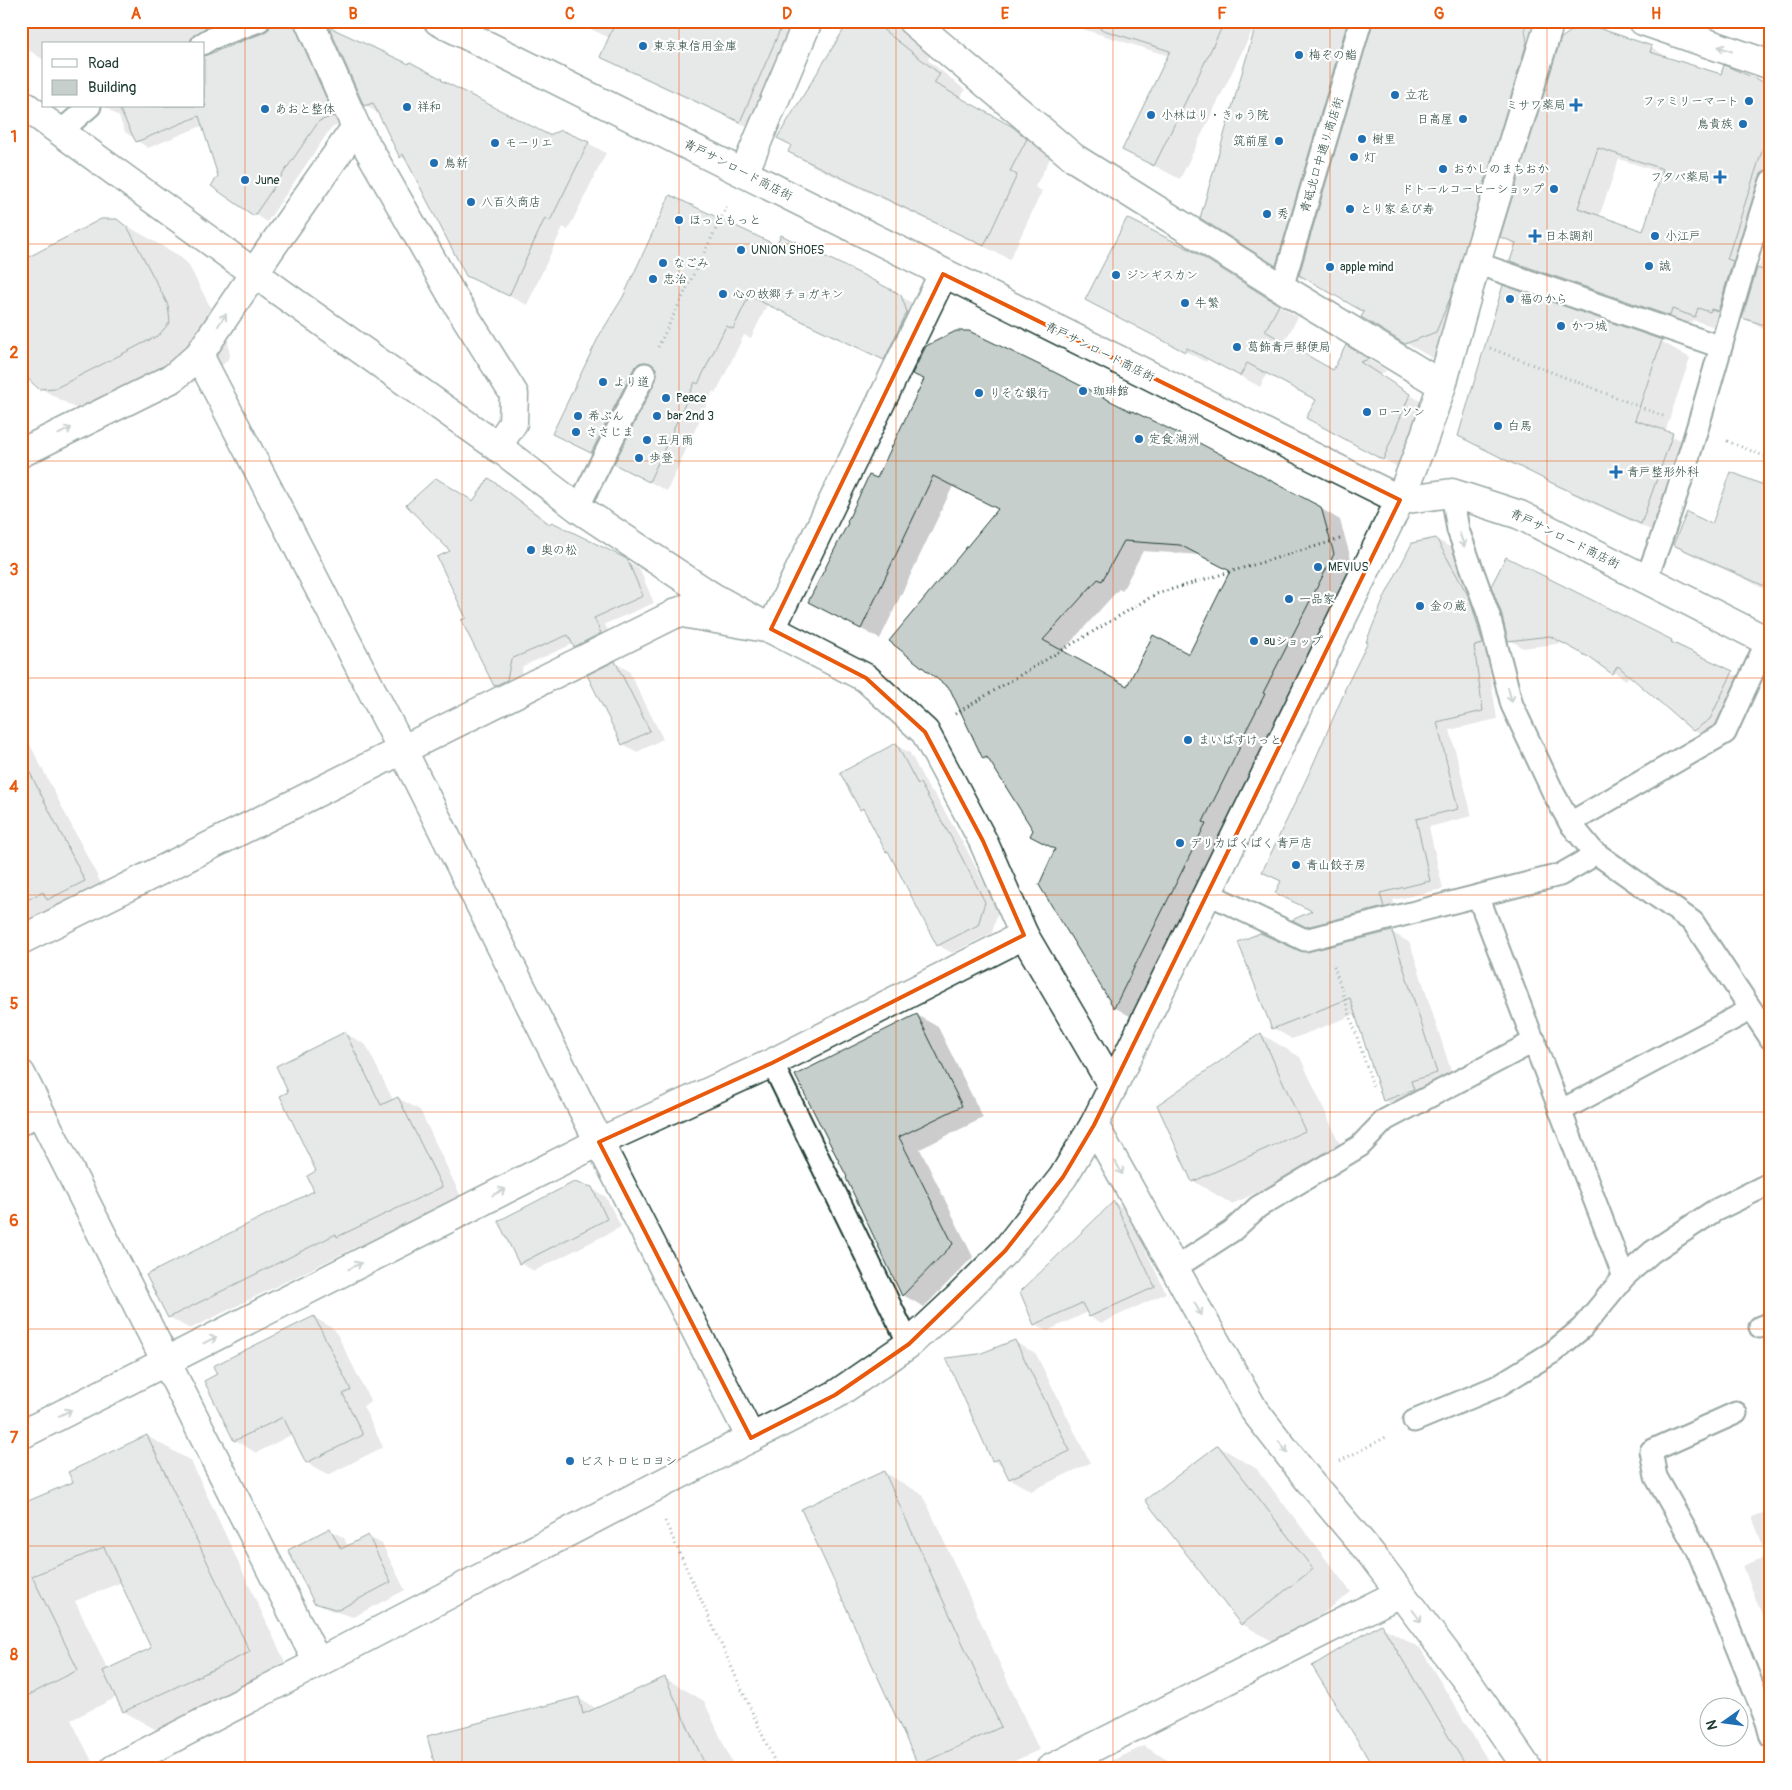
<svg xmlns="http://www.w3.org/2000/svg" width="1792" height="1790" font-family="Pangolin,'Klee One',sans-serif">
<rect width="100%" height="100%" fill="#fff"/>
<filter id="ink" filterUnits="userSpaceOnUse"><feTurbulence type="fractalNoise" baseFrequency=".02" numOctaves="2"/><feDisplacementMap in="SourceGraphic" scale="10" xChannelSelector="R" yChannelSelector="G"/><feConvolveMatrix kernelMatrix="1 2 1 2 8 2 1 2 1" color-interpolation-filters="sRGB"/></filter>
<g filter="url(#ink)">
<g fill="#0003" fill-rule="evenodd">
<path d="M21,21H252L204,44H44V60L21,45Z"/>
<path d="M272,21H307L345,123L331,128L267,222L213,185L219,176L204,125L148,148L125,132L119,117L104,106H204V57L264,34L269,30Z"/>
<path d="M518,21H527L526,25Z"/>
<path d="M573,21H808L757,131L622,68L602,57L610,38Z"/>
<path d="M851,21H932L931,52L928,60L965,90L960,99L1039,143L1052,155L1035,187L1042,191L1010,259L815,167L789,152Z"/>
<path d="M1057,21H1522L1527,48H1529L1525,21H1538L1553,57L1476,311L1461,346L1432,358L1406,343L1365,312L1303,275L1302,279L1276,264L1256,23L1180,179L1124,150L1169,56Z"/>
<path d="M1651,47L1671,59L1722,75L1771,86V209L1716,327L1692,320L1690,327L1532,273L1512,261L1516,245L1502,237ZM1619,159L1663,173L1644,232L1599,217Z"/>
<path d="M411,64L549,137L588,143L606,153L568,230L563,227L527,305L467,275L408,161L401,157L379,114L365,105Z"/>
<path d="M117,220L178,255L188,264L228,341L230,357L219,369L116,422L101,423L40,388Z"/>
<path d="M1771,228V331L1763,329L1744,318Z"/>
<path d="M776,247L900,296L919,307L902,369L767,305L751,338L744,335L716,393L713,391L667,491L615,464L657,380L659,372L651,378L609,463L553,434Z"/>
<path d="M1211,264L1298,317L1284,343L1333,371L1366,358L1387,371L1379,374L1429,407L1403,470L1328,429L1317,401L1267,374L1260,387L1208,358L1206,362L1106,311Z"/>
<path d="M1661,341L1690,358L1665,432L1702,451L1670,539L1583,499L1489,452L1459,436Z"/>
<path d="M925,379L1320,508L1340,520L1353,566L1282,705L1283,706L1257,758L1258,759L1133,1018L1114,1007L1040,885L1056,849L992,763L984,758L999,510L953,486L880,639L809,601L878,480ZM1143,551L1201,555L1231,572L1190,656L1128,687L1062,652L1119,589L1122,591Z"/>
<path d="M1765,474L1771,476V593L1745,579L1694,556L1674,545L1712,525L1760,485Z"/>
<path d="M489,479L501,486L551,524L639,568L654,603L605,624L612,640L586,653L573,644L523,666L518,687L507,692L495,686L463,620L467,618L452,552L474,503Z"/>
<path d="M1436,539L1450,547L1483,608L1497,652L1487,653L1497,719L1450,730L1472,816L1429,827L1443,889L1393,900L1398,915L1321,934L1294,920L1314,912L1276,893Z"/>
<path d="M1502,611L1671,641L1685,648L1684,650L1745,680L1723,726L1707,738L1693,730L1630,675L1626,680L1594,659L1564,643L1523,648L1510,640Z"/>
<path d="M615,663L629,671L663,739L637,752L623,744Z"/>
<path d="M21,727L106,893L21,925Z"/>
<path d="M896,745L910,753L930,791L934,793L966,848L998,911L992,933L952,953L938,945L890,853L887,851L867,813L861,809Z"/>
<path d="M1392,932L1410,943L1455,1083L1402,1110L1384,1100L1356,1014L1292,1039L1273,1028L1299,952L1308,953Z"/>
<path d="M917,1015L938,1027L983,1118L920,1149L973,1257L924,1307L903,1295L848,1178Z"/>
<path d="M345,1033L366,1045L393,1100L398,1098L420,1110L462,1199L359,1249L356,1247L190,1329L169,1317L316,1192L318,1172L289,1092Z"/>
<path d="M1261,1034L1300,1057L1344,1153L1232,1204L1193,1181Z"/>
<path d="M591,1188L606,1197L621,1227L534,1271L520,1263Z"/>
<path d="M1114,1203L1126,1209L1166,1293L1102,1323L1090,1317L1088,1312L1047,1331L1035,1324Z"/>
<path d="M314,1317L335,1330L371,1402L363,1406L383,1447L328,1475L307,1463L293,1434L256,1453L235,1440Z"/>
<path d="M1015,1342L1036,1354L1090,1463L1031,1491L1010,1479L1004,1467L993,1460Z"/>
<path d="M147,1436L191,1461L292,1677L167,1736L123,1711L117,1697L71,1720L96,1769H21V1506L75,1482ZM122,1582L153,1649L108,1670L75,1601Z"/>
<path d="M1218,1446L1257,1469L1351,1592L1281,1646L1242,1624Z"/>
<path d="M884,1472L923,1495L1039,1750L997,1769H926L919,1764Z"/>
<path d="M1771,1510V1638L1743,1566L1767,1556L1752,1517Z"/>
<path d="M330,1530L344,1538L348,1546L368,1536L382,1544L405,1590L353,1617L330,1610L315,1602Z"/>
<path d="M1381,1626L1420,1648L1493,1769H1376Z"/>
<path d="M665,1678L704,1701L735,1769H437L578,1698L597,1709Z"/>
<path d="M1144,1746L1183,1769H1094Z"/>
</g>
<g fill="#c7cfcc" stroke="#1f3d34" fill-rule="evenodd">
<path d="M271,21H294L295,27L334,116L319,121L254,216L211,186L218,176L199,116L136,142L118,106H206L204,102V56L263,33L269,29Z"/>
<path d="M616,21H784L740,122L600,57Z"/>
<path d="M849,21H872L940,74L934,83L1013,127L1027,139L1010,171L1017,175L984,246L788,152L791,145L777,138Z"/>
<path d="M1102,21H1225L1154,166L1122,150L1170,51L1100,29Z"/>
<path d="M1257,21H1348L1276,266L1200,218Z"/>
<path d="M1373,21H1524L1527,42L1451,296L1436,332L1405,344L1361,317L1364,312L1299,275Z"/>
<path d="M1583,23L1652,46L1650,52L1721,74L1724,65L1771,85V150L1763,148L1727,259L1733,261L1718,311L1711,309L1710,312L1698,308L1695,317L1672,309L1670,316L1510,261L1516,243L1500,237L1561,38ZM1598,148L1663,169L1643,231L1578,208Z"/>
<path d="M329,27L409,64L410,62L442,79L441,80L549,135L561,130L589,142L550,221L545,218L509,296L466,276L403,154L400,158L373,103L364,106Z"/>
<path d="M670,195L776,245L781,235L865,276L901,295L907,312L884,360L749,296L733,329L726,326L698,384L695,382L649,482L614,464L656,380L657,374L656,368L650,363L644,362L639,363L634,368L591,453L552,434L599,336L623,297Z"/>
<path d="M1127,218L1191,250L1279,305L1265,331L1333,370L1346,345L1369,359L1360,362L1410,394L1383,460L1306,418L1316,400L1247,363L1240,376L1187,348L1185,352L1085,300Z"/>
<path d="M101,219H117L128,228L168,305L170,322L159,335L56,388L39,389L29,380L21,366V261Z"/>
<path d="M1757,268L1771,273V327L1742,318Z"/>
<path d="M1503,285L1662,340L1635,420L1673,433L1641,524L1552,483L1458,436Z"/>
<path d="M956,331H969L1054,372L1132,412V411L1186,437V436L1321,507L1334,554L1263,693L1265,694L1238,746L1240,747L1203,822L1206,823L1114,1008L1039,885L1055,849L1030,836L1033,830L987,757L983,759L950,689L889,641L998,509L933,476L861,629L808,602L848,523L847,522L869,475L877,478L924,379L912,374L926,346ZM1124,541L1180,545L1230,571L1189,654L1153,635L1127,686L1043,640L1098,579L1102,581Z"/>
<path d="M1731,472L1771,488V589L1673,545L1687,512L1712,524Z"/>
<path d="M436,478L473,501L489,478L549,524L552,522L627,559L643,596L594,618L601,633L574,647L568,635L511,659L507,680L494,686L461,620L466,618L437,557L450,551L406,505Z"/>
<path d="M1436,538L1470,599L1483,644L1474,646L1483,711L1437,722L1458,809L1416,819L1430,881L1380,893L1384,907L1306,927L1292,920L1312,911L1275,893L1281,881L1262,872L1311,769L1345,691H1344L1368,642H1366L1385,596L1412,543Z"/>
<path d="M1506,557L1672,640L1671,642L1733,671L1710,719L1693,731L1618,666L1612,674L1590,658L1550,636L1508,641L1501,612L1491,586Z"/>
<path d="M615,661L650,731L622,745L587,675Z"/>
<path d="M896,743L918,785L920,783L952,839L985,902L978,925L937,946L888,851L886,852L863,808L860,810L840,773Z"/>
<path d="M21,755L85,881L47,900L43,892L21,903Z"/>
<path d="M1392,931L1437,1073L1411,1081L1414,1090L1383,1101L1350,998L1272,1029L1238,942L1260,933L1300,951L1307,952Z"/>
<path d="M917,1014L962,1106L899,1137L953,1244L902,1296L846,1178L847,1177L795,1075Z"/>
<path d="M345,1032L381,1105L398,1097L442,1187L337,1237L336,1234L168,1318L146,1275L314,1191L307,1176L316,1171L280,1096L288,1092L276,1066Z"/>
<path d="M1261,1033L1305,1131L1192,1182L1157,1105Z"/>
<path d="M574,1182L592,1187L607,1219L519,1264L498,1221Z"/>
<path d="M1114,1201L1155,1287L1089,1317L1082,1303L1034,1325L1020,1292Z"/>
<path d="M314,1316L351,1390L343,1394L363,1435L306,1463L283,1417L234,1441L204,1381L217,1374L213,1366Z"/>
<path d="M1015,1340L1070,1451L1009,1479L999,1459L992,1461L946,1358L979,1354Z"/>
<path d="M147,1435L250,1652L123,1712L103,1671L151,1648L104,1547L32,1576L78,1670L21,1699V1504L73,1482L68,1472Z"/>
<path d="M1218,1445L1313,1569L1241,1625L1145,1500Z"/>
<path d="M884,1471L1001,1727L918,1765L801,1509Z"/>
<path d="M330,1528L341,1549L368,1535L391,1582L338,1610L314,1603L288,1550Z"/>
<path d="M1381,1624L1468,1769H1375L1312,1666Z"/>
<path d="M665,1677L707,1769H436L427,1736L579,1697L583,1714Z"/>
</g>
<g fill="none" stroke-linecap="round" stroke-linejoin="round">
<g stroke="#1f3d34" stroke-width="25">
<g id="lane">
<path d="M202,44L210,39L259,21"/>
<path d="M60,132L90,106"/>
<path d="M1476,263L1721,347"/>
<path d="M1282,288L1361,21"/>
<path d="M1452,493L1458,530L1489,616L1512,705L1554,794L1570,823L1593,851L1693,922L1771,1039"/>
<path d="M578,508L645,374"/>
<path d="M1646,579C1697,450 1727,313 1771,181"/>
<path d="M1570,823L1725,733L1767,641"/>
<path d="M1207,893L1305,940L1560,875L1586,860L1593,851"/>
<path d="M1478,896L1624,1277"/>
<path d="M772,1063L909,1344"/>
<path d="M1560,1111L1750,1010"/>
<path d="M21,1124L41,1114"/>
<path d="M1175,1268L1232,1231L1258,1207L1360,1146L1385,1120L1535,1041"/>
<path d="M1760,1327L1771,1323"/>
<path d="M1736,1413L1651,1451L1656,1477L1698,1551L1767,1722L1771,1737"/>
<path d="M1414,1421L1496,1387L1553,1352L1582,1328L1624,1277L1652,1252L1714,1211L1771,1183"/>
</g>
</g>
<g stroke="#1f3d34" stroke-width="31">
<g id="street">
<path d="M309,21L356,127L453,297L514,394L513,423L497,447"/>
<path d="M912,21L1074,158L1282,288L1442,385"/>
<path d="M1643,21L1771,65"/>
<path d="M21,103L280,292L502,450L578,508L711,596L771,629L943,274"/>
<path d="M744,173L808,21"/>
<path d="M199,355L402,749L599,1142L751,1438"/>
<path d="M21,453L173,378L199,355L271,248L356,127"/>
<path d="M1400,500L1424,438L1442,385L1476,263L1550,21"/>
<path d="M677,612L771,629L866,678L925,732L983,841L1024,935L1113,1087"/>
<path d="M21,940L711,596"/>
<path d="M21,1074L318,1663"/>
<path d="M1094,1125L1254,1410L1307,1478L1371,1554L1467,1681L1528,1769"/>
<path d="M21,1435L599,1142L772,1063L1024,935"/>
<path d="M1050,1769L1400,1593"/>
</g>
</g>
<g stroke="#1f3d34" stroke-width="31">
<g id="secondary">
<path d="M438,21L1400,500L1452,493L1520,515L1771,643"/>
<path d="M114,1769L651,1489L835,1395L909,1344L958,1298L1005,1251L1063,1177L1094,1125L1400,500"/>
</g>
</g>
<g stroke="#1f3d34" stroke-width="3" stroke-dasharray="1 4" stroke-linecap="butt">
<path d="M658,347L728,204"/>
<path d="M1490,348L1666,417"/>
<path d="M1727,441L1771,459"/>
<path d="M955,714L1156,594L1340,539"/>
<path d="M1334,966L1374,1089"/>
<path d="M1340,1461L1388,1436"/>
<path d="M665,1521L778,1769"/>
</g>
<use href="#lane" stroke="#fff" stroke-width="21"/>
<use href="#street" stroke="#fff" stroke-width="28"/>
<use href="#secondary" stroke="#fff" stroke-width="28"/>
</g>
<defs><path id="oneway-shaft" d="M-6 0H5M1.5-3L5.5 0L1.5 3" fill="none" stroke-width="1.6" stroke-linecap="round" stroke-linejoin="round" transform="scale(1.25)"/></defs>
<g stroke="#8f9e9a">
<use href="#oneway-shaft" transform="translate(1725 49) rotate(-161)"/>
<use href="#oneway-shaft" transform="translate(222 320) rotate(-56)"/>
<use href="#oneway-shaft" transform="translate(65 431) rotate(-27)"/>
<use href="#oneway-shaft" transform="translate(1462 540) rotate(70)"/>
<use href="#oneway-shaft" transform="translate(1510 695) rotate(75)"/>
<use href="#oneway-shaft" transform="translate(1119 1168) rotate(61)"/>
<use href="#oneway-shaft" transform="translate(499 1192) rotate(-27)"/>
<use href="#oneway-shaft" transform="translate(355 1266) rotate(-27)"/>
<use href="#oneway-shaft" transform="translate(1198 1309) rotate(61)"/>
<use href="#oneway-shaft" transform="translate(210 1340) rotate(-27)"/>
<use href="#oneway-shaft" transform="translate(65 1413) rotate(-27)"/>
<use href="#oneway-shaft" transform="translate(1283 1447) rotate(52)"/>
<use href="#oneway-shaft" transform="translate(1417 1616) rotate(53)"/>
</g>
</g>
<path d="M0 0H1792V1790H0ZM943,274L1400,500L1094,1125L1063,1177L1005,1251L909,1344L835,1395L751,1438L599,1142L772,1063L1024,935L983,841L925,732L866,678L771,629Z" fill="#fff" fill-opacity=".55" fill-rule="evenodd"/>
<path fill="none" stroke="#e8590c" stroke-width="4" stroke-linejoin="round" d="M943,274L1400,500L1094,1125L1063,1177L1005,1251L909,1344L835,1395L751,1438L599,1142L772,1063L1024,935L983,841L925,732L866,678L771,629Z"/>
<path fill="none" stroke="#e8590c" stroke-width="1" stroke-opacity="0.55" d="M245,21V1769M462,21V1769M679,21V1769M896,21V1769M1113,21V1769M1330,21V1769M1547,21V1769M21,244H1771M21,461H1771M21,678H1771M21,895H1771M21,1112H1771M21,1329H1771M21,1546H1771"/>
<g fill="#1f6fb2" stroke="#fff" stroke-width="2">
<circle cx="643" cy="46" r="5"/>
<circle cx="1299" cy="55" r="5"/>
<circle cx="1395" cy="95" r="5"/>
<circle cx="1749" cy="101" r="5"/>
<path d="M1573.5 97.5h5v5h5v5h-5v5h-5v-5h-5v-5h5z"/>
<circle cx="407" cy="107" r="5"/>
<circle cx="265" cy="109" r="5"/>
<circle cx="1151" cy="115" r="5"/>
<circle cx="1463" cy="119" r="5"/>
<circle cx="1743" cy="124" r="5"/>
<circle cx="1362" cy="139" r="5"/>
<circle cx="1279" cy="141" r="5"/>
<circle cx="495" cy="143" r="5"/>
<circle cx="1354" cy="157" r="5"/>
<circle cx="434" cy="163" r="5"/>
<circle cx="1443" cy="169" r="5"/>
<path d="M1717.5 169.5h5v5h5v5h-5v5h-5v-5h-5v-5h5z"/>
<circle cx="245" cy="180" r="5"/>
<circle cx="1554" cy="189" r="5"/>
<circle cx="471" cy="202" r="5"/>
<circle cx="1350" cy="209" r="5"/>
<circle cx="1267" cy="214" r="5"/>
<circle cx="679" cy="220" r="5"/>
<path d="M1532.5 228.5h5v5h5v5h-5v5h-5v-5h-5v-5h5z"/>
<circle cx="1655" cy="236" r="5"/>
<circle cx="741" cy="250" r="5"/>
<circle cx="663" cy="263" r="5"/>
<circle cx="1649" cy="266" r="5"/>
<circle cx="1330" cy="267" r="5"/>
<circle cx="1116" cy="275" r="5"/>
<circle cx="653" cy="279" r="5"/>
<circle cx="723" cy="294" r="5"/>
<circle cx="1510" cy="299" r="5"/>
<circle cx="1185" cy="303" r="5"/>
<circle cx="1561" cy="326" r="5"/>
<circle cx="1237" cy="347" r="5"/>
<circle cx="603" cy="382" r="5"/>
<circle cx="1083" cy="391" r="5"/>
<circle cx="979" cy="393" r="5"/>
<circle cx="666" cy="398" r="5"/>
<circle cx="1367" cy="412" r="5"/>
<circle cx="578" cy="416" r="5"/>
<circle cx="657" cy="416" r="5"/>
<circle cx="1498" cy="426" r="5"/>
<circle cx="576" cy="432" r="5"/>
<circle cx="1139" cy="439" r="5"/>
<circle cx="647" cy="440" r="5"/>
<circle cx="639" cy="458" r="5"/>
<path d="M1613.5 464.5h5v5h5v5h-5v5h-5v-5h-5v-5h5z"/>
<circle cx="531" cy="550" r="5"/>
<circle cx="1318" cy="567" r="5"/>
<circle cx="1289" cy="599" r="5"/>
<circle cx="1420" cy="606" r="5"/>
<circle cx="1254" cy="641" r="5"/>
<circle cx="1188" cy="740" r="5"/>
<circle cx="1180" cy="843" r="5"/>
<circle cx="1296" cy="865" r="5"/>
<circle cx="570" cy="1461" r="5"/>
</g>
<g text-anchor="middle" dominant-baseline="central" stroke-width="4.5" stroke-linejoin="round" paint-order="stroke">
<g font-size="12" fill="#1f3d34" stroke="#fff" text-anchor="start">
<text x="653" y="46">東京東信用金庫</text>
<text x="1309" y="55">梅ぞの鮨</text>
<text x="1405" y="95">立花</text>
<text x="1739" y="101" text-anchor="end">ファミリーマート</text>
<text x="1566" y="105" text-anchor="end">ミサワ薬局</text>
<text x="417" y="107">祥和</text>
<text x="275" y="109">あおと整体</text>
<text x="1161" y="115">小林はり・きゅう院</text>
<text x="1453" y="119" text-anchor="end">日高屋</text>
<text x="1733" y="124" text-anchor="end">鳥貴族</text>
<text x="1372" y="139">樹里</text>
<text x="1269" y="141" text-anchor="end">筑前屋</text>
<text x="505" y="143">モーリエ</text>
<text x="1364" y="157">灯</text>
<text x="444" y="163">鳥新</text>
<text x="1453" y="169">おかしのまちおか</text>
<text x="1710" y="177" text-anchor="end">フタバ薬局</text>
<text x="255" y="180">June</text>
<text x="1544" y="189" text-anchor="end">ドトールコーヒーショップ</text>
<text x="481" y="202">八百久商店</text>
<text x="1360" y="209">とり家 ゑび寿</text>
<text x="1277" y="214">秀</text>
<text x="689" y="220">ほっともっと</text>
<text x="1545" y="236">日本調剤</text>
<text x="1665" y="236">小江戸</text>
<text x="751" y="250">UNION SHOES</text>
<text x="673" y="263">なごみ</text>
<text x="1659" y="266">誠</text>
<text x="1340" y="267">apple mind</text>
<text x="1126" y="275">ジンギスカン</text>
<text x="663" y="279">忠治</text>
<text x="733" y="294">心の故郷 チョガキン</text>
<text x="1520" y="299">福のから</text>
<text x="1195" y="303">牛繁</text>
<text x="1571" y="326">かつ城</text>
<text x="1247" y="347">葛飾青戸郵便局</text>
<text x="613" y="382">より道</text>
<text x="1093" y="391">珈琲館</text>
<text x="989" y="393">りそな銀行</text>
<text x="676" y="398">Peace</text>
<text x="1377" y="412">ローソン</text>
<text x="588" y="416">希ぶん</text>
<text x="667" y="416">bar 2nd 3</text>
<text x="1508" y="426">白馬</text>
<text x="586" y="432">ささじま</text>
<text x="1149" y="439">定食 湖洲</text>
<text x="657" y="440">五月雨</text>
<text x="649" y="458">歩登</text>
<text x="1627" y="472">青戸整形外科</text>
<text x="541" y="550">奥の松</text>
<text x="1328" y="567">MEVIUS</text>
<text x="1299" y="599">一品家</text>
<text x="1430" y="606">金の蔵</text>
<text x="1264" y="641">auショップ</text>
<text x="1198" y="740">まいばすけっと</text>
<text x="1190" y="843">デリカぱくぱく 青戸店</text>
<text x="1306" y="865">青山餃子房</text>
<text x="580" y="1461">ビストロヒロヨシ</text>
</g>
<g font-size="12" fill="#1f3d34" stroke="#fff">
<text transform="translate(1322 155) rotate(-73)">青砥北口中通り商店街</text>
<text transform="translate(738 170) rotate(27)">青戸サンロード商店街</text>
<text transform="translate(1100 352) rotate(26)">青戸サンロード商店街</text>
<text transform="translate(1565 539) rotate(26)">青戸サンロード商店街</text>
</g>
</g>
<rect width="1792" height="1790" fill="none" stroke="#fff" stroke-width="55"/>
<rect x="42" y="42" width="162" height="65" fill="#ffffff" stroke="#a5b1ae"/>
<rect x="52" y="59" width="25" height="8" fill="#ffffff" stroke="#a5b1ae"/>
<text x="88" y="68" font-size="15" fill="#1f3d34">Road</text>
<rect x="52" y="80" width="25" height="15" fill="#c7cfcc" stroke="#a5b1ae"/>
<text x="88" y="92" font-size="15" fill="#1f3d34">Building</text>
<g transform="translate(1724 1722) rotate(256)"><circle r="24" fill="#ffffff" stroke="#a5b1ae"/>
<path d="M0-4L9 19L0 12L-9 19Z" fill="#1f6fb2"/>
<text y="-8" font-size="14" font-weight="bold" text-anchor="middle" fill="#1f3d34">N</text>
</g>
<rect x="28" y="28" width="1736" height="1734" fill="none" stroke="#e8590c" stroke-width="2"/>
<g font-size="16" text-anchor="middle" font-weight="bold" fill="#e8590c">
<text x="136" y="19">A</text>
<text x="353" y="19">B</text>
<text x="570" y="19">C</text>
<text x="787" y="19">D</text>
<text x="1005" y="19">E</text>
<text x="1222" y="19">F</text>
<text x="1439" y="19">G</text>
<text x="1656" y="19">H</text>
<text x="14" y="142">1</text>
<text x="14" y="358">2</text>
<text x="14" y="575">3</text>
<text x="14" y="792">4</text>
<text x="14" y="1009">5</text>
<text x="14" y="1226">6</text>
<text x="14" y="1443">7</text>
<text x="14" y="1660">8</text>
</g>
</svg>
